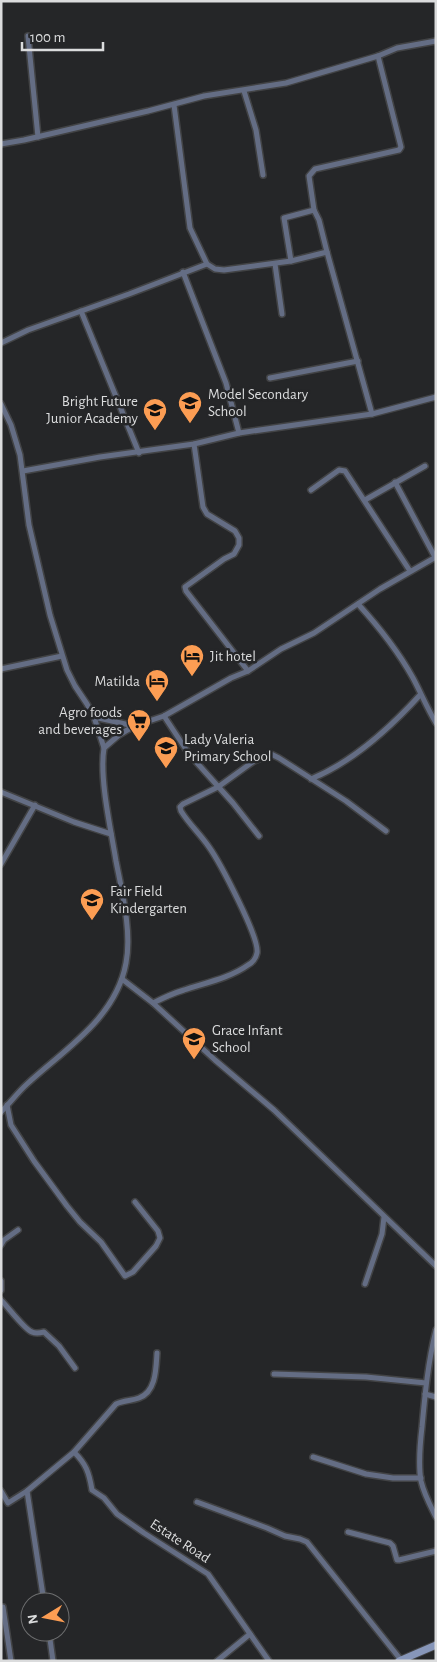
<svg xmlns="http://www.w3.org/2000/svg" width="437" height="1662" font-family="'Alegreya Sans',sans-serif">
<rect width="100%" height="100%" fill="#252628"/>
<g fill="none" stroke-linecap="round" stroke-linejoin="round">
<g stroke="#424345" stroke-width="8">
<g id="street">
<path d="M28,36L38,137"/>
<path d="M244,91L256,130L263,175"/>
<path d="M1,144L24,140L148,111L204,96L286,83L378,56L397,48L436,41"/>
<path d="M291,261L284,218L314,210"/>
<path d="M207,264L215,269L224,270L291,261L327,252"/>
<path d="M275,264L282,314"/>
<path d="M183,272L226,383L239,433"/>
<path d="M81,311L139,453"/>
<path d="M1,343L28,330L129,294L207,264L190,228L174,105"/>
<path d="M270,378L358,361"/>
<path d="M1,404L11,425L20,455L29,525L50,615L67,670L75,686L87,704L94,717L104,748"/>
<path d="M372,414L327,252L319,220L314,210L309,176L315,169L399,150L401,147L378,56"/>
<path d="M194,444L203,507L207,514L235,531L239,538V545L234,554L224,559L185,587L186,591L248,671"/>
<path d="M23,471L100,457L194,444L239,433L372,414L436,397"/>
<path d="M395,482L435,557"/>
<path d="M311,490L339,470L345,471L410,571"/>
<path d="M365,500L425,466"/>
<path d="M358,604C379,627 398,651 413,678C421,693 427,708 436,723"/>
<path d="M1,669L62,656"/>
<path d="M164,716L189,754L233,803L259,836"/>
<path d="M94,717L134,726"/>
<path d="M311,779C353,762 390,728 420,695"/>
<path d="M1,792L74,822L111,834"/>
<path d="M1,864L35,805"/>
<path d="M122,979L153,1003L215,1060L274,1110L436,1266"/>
<path d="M153,1003C163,998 174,993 184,990C205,983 230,978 248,965C252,963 256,958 257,953C260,938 219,861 209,847C200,834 189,824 181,811L180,807L183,804L218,787L254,761L271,754L279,758L346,801L386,831"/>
<path d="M7,1105L11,1125L34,1161L67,1206L80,1222L101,1242L125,1276L133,1272L156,1246L160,1238L158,1231L135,1202"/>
<path d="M1,1112C10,1103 18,1092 27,1084C65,1049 116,1018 126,963C132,932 122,892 116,861C111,830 99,778 104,748L119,735L134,726L164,716L231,678L248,671L281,649L314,633L380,589L436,557"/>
<path d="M1,1245L4,1240L18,1230"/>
<path d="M1,1281V1290"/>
<path d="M365,1284L382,1234L384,1217"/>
<path d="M1,1300C8,1307 25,1330 32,1332C36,1334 40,1333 44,1332L59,1346L75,1368"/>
<path d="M436,1330C428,1362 425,1394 422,1427C420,1444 418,1464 421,1481C424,1494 430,1505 436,1517"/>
<path d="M274,1374L366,1377L426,1383"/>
<path d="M425,1394L436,1397"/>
<path d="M74,1452C86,1464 89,1472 92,1490L104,1498L117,1514L144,1533L208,1574L269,1661"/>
<path d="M313,1457L366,1474L393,1478H421"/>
<path d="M1,1491L8,1503L27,1491L44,1602"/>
<path d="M27,1491L74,1452L116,1404C124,1400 131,1401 139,1398C156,1392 156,1369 157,1353"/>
<path d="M197,1502L267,1528L285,1536L300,1539L307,1542L401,1660"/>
<path d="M348,1532L390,1543L393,1546L397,1560H399L436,1551"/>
<path d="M3,1607L11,1661"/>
<path d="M49,1632L53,1661"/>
<path d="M217,1661L250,1634"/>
</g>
</g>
<g stroke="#424345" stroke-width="9">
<path id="secondary" d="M399,1661L436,1645"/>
</g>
<use href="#street" stroke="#646d84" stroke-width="5"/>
<use href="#secondary" stroke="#8796b9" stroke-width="7"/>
</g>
<defs>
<g id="school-pin" transform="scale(1.25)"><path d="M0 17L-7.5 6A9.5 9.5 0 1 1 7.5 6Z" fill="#fc9d53" stroke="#252628"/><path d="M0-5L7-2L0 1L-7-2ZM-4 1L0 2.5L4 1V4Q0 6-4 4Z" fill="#111"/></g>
<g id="hotel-pin" transform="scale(1.25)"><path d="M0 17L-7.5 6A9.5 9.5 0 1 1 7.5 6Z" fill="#fc9d53" stroke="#252628"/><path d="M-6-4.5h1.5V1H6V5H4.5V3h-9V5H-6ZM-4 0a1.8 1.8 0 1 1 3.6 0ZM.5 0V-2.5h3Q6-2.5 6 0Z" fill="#111"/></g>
<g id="supermarket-pin" transform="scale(1.25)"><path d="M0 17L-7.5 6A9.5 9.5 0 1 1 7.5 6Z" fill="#fc9d53" stroke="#252628"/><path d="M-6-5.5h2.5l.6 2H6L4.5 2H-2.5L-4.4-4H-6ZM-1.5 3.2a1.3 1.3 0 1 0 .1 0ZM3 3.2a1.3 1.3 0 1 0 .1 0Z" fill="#111"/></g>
</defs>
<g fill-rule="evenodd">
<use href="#school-pin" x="190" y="403"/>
<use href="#school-pin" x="155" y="410"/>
<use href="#hotel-pin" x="192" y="656"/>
<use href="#hotel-pin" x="157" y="681"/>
<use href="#supermarket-pin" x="139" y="721"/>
<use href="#school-pin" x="166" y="748"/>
<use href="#school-pin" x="92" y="900"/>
<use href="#school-pin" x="194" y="1039"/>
</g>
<g text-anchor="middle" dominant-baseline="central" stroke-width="5" stroke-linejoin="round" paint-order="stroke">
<g font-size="15" fill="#dbdcdd" stroke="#252628" text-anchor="start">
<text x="208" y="394">Model Secondary<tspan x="208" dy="17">School</tspan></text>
<text x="138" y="401" text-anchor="end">Bright Future<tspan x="138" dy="17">Junior Academy</tspan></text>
<text x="210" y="656">Jit hotel</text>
<text x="140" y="681" text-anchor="end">Matilda</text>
<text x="122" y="712" text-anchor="end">Agro foods<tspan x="122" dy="17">and beverages</tspan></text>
<text x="184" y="739">Lady Valeria<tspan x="184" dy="17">Primary School</tspan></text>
<text x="110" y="891">Fair Field<tspan x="110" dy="17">Kindergarten</tspan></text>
<text x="212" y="1030">Grace Infant<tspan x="212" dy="17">School</tspan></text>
</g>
<g font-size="15" fill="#dbdcdd" stroke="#252628">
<text transform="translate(180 1541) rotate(33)">Estate Road</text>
</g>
</g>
<rect width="437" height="1662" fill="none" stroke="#dbdcdd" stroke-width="5"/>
<g transform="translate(45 1617) rotate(260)"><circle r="24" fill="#252628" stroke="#6e6f70"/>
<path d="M0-4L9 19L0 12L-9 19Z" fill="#fc9d53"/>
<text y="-8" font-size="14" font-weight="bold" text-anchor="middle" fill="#dbdcdd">N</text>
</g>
<path d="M22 42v8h81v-8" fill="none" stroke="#dbdcdd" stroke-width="2.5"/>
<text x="30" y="42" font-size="15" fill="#dbdcdd" stroke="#252628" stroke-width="4" paint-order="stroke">100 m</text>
</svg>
